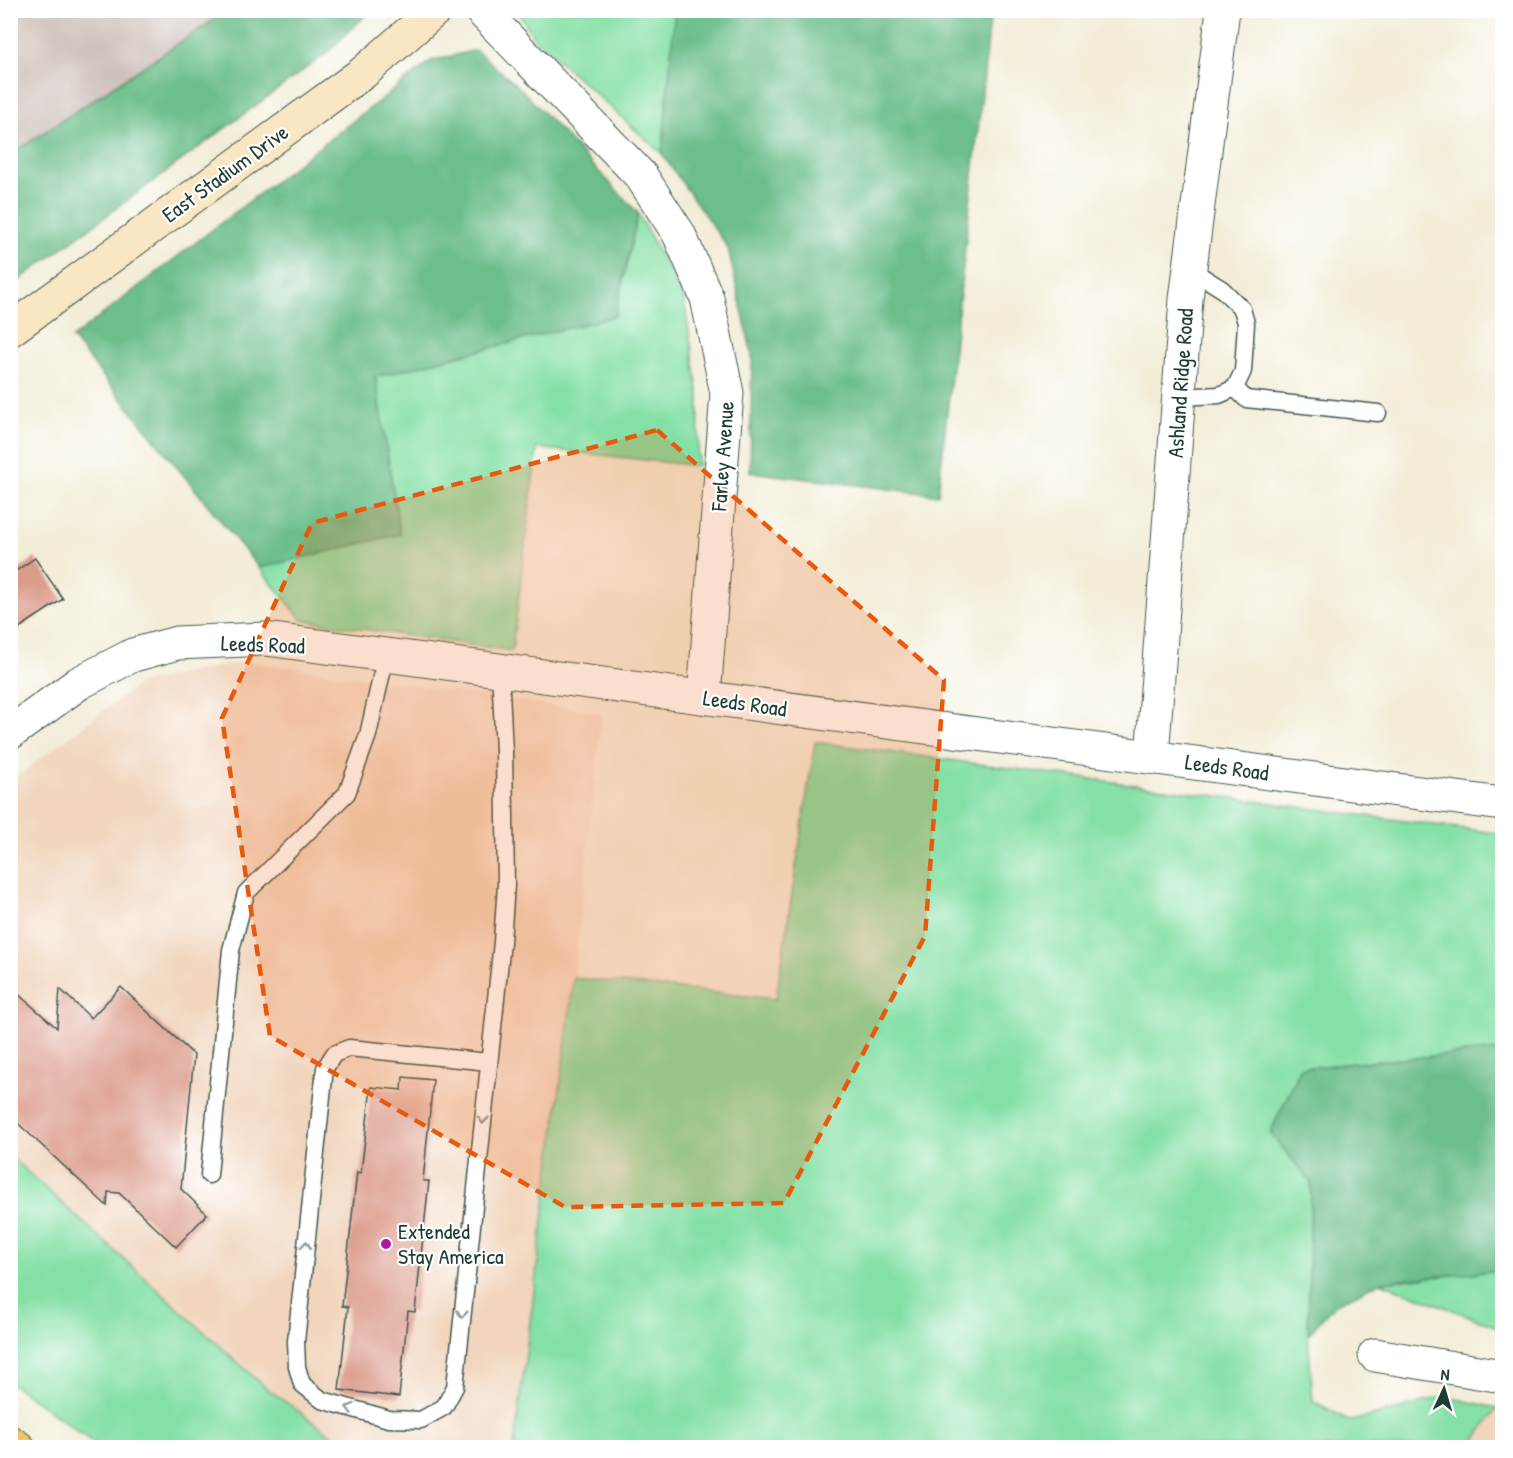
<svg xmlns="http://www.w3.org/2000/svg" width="1513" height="1458" font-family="'Patrick Hand',sans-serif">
<rect width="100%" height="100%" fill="#fff"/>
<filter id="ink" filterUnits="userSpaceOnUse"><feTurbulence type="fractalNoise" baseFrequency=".0167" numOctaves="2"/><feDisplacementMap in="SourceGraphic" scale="12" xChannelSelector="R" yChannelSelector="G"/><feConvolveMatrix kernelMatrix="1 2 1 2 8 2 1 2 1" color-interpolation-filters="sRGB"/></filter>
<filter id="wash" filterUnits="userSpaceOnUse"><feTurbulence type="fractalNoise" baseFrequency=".008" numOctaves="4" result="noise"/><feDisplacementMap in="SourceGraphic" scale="24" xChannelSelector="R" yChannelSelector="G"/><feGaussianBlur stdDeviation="1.35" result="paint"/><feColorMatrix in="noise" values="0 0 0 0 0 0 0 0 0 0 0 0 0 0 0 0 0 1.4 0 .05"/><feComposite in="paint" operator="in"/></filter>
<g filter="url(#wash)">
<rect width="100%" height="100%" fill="#f3edd8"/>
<g fill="#f1d5bd">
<path d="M241,662L297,668L602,713L574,978L514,1447H348L265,1387L11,1157V781L140,683Z"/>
<path d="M1497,1408L1502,1409V1447L1470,1448Z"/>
</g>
<path fill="#cec1ba" d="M11,11H216L214,20L11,154Z"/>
<g fill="#85e0a6" stroke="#528e6d" stroke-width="1.5">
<path d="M517,10L675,11L662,154L535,39Z"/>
<path d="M638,213L684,299L699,396L698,466L537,448L512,651L302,620L259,568L400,534L375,377L615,316Z"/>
<path d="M815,742L1502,834V1034L1501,1050L1301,1068L1270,1133L1311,1182L1308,1335L1313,1401L1350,1421L1400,1409L1443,1396L1497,1408L1470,1447L514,1448L574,978L776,999Z"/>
<path d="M11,1157L265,1387L348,1447H100L11,1383Z"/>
<path d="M1502,1270V1329L1380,1282Z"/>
</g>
<g fill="#6cbe8b" stroke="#467e60" stroke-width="1.5">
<path d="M216,10L370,11L327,53L11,286V154L214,20Z"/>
<path d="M675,11H991L938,495L750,472L752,355L728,248L662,154Z"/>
<path d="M476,50L521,89L638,213L615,316L375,377L400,534L259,568L72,338L431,61Z"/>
<path d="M1502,1050V1270L1380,1282L1334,1305L1308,1335L1311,1182L1270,1133L1301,1068Z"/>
</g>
<g id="blocks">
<g fill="#dc9c8c">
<path d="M35,558L63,599L10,634V575Z"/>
<path d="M10,987L57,1028L60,989L91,1018L121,987L194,1055L181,1189L207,1214L176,1247L119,1193L108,1192L107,1206L10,1116Z"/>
<path d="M403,1077L433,1080L423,1181H429L415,1312L408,1311L399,1397L339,1390L348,1307L342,1306L357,1172L361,1173L371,1087L402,1090Z"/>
</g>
</g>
</g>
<g filter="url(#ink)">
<use href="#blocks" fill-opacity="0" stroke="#3f574d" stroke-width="1.5"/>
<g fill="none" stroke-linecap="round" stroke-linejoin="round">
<g stroke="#3f574d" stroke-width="19">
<g id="service">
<path d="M1235,388L1246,399L1378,413"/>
<path d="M1179,397L1219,395L1235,388L1243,371L1246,323L1242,309L1222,289L1190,269"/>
<path d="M489,1062L349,1048L334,1054L325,1068L296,1341L297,1367L302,1384L322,1400L389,1419L421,1420L444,1407L455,1387L502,942L506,885L504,751L500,670"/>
<path d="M209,1175L231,950L246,893L347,793L368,735L386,655"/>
</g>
</g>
<g stroke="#3f574d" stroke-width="35">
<g id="minor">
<path d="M481,10L641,176L679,234L707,298L727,393L704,697"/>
<path d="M10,733L79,683L133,655L177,643L266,639L1502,804"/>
<path d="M1152,757L1186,299L1223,10"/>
<path d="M1375,1355L1502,1376"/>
</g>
</g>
<g stroke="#3f574d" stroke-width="35">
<path id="secondary" d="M10,330L364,72L435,10"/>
</g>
<g stroke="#3f574d" stroke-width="35">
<path id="motorway" d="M10,1442L19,1448"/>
</g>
<use href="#service" stroke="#fff" stroke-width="16"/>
<use href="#minor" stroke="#fff" stroke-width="33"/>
<use href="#secondary" stroke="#f9e7c3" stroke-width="33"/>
<use href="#motorway" stroke="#f0c469" stroke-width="33"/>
</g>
<defs><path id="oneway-chevron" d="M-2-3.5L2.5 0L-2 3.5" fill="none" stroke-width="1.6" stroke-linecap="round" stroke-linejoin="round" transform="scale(1.5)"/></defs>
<g stroke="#8f9e9a">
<use href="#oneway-chevron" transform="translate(483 1120) rotate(96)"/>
<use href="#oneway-chevron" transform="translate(306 1245) rotate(-84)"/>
<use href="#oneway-chevron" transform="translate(462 1314) rotate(96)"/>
<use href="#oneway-chevron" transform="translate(350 1408) rotate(-164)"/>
</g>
</g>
<path fill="#e8590c" fill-opacity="0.2" stroke="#e8590c" stroke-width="4.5" stroke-dasharray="12 8" stroke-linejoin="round" d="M657,430L944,680L925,936L784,1203L565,1207L270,1036L222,718L312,523Z"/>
<circle fill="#b5179e" stroke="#fff" stroke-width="2" cx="386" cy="1244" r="6"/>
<g text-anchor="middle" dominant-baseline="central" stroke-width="4.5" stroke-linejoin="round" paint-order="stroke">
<g font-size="22" fill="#1f3d34" stroke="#fff">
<text transform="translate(225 173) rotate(-36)">East Stadium Drive</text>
<text transform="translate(1180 383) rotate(-86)">Ashland Ridge Road</text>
<text transform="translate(722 456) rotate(-86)">Farley Avenue</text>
<text transform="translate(263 644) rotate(2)">Leeds Road</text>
<text transform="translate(745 703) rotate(8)">Leeds Road</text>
<text transform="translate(1227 767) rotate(8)">Leeds Road</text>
</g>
<g font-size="22" fill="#1f3d34" stroke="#fff" text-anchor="start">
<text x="398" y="1231">Extended<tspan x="398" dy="25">Stay America</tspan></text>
</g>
</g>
<rect width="1513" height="1458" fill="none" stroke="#fff" stroke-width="36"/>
<g transform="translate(1444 1389) rotate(4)" stroke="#ffffff" stroke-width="4.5" paint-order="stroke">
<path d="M0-4.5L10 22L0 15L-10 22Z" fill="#1f3d34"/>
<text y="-9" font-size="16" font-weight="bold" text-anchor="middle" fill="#1f3d34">N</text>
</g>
</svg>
